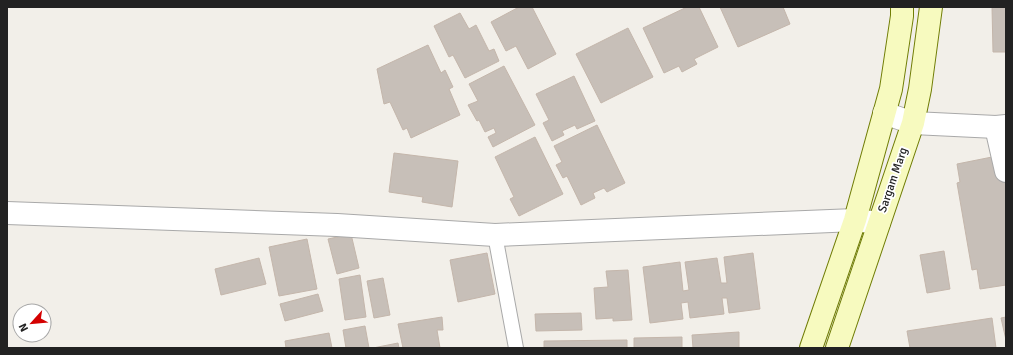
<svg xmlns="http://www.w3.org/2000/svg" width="1013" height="355" font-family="Signika,sans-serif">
<rect width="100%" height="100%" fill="#f2efe9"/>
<g fill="#c7bfb8" stroke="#c4b6ab">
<path d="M519,7H532L556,54L528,69L516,46L506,51L491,22Z"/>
<path d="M687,7H699L718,47L694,59L697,64L682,72L679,66L664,73L643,28Z"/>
<path d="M720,7H783L790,24L738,47Z"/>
<path d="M992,7H1006V52H993Z"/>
<path d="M460,13L469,29L476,25L489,51L494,49L499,61L465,78L453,55L449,57L434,26Z"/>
<path d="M628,28L653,77L601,103L576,54Z"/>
<path d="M428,45L441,73L445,70L453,87L449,89L460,115L411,138L407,128L403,130L390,102L384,104L377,69Z"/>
<path d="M504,66L535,125L493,147L488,137L496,133L494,128L485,132L479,120L477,121L468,105L478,101L469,84Z"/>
<path d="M574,76L595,121L577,129L575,125L562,131L564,135L552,141L543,123L549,120L536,94Z"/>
<path d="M597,125L625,183L607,192L604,188L593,193L595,198L581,205L567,176L563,178L556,165L562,162L554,146Z"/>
<path d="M535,137L563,194L519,216L510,199L514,197L495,157Z"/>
<path d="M394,153L458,161L452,207L422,202L423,197L389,192Z"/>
<path d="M1002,155L1006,178V285L980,289L977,269L972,270L957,183L960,182L957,164Z"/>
<path d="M351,234L359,268L337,274L328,239Z"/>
<path d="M307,239L317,289L279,296L269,247Z"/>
<path d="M944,251L950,289L927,293L920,255Z"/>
<path d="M487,253L495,294L458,302L450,260Z"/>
<path d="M753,253L760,309L729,313L727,298H722L724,314L690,318L688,302L681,303L683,319L650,323L643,267L680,262L683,291L689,290L685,262L717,258L721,283H727L724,257Z"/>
<path d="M259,258L266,284L221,295L215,269Z"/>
<path d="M628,270L632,320L613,321V318L596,319L594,288L608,287L606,271Z"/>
<path d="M360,275L366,317L345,320L339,279Z"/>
<path d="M383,278L390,315L374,318L367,281Z"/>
<path d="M318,294L323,311L285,321L280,304Z"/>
<path d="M581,313L582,330L536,331L535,314Z"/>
<path d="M442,317L443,330H437L440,348H403L398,324Z"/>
<path d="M1006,317V340L1001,318Z"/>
<path d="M992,318L996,348H910L907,331Z"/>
<path d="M365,326L369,348H346L343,330Z"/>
<path d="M739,332V348H693L692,335Z"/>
<path d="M329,333L332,348H286L285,341Z"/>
<path d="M682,337V348H634V338Z"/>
<path d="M627,340V348H544V341Z"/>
<path d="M398,343L399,348H373Z"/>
</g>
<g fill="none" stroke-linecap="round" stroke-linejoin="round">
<g stroke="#a9a9a9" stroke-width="16">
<path id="service" d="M495,235L516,348"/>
</g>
<g stroke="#a9a9a9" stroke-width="24">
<g id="minor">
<path d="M996,127L1006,171"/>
<path d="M7,213L337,225L495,235L855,220L879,223"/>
</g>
</g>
<g stroke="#a9a9a9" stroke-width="24">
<path id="tertiary" d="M884,113L913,123L996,127L1006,126"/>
</g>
<g stroke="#707d05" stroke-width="24">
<g id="secondary">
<path d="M811,348L855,220L891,89L902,16V7"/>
<path d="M837,348L913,123L920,89L931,7"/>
</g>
</g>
<use href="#service" stroke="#fff" stroke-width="14"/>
<use href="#minor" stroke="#fff" stroke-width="22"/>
<use href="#tertiary" stroke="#fff" stroke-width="22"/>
<use href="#secondary" stroke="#f7fabf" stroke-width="22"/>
</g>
<g text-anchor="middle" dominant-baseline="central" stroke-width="3.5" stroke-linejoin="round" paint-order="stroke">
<g font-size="12" fill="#222" stroke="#fff">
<text transform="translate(893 180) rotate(-71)">Sargam Marg</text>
</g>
</g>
<rect width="1013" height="355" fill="none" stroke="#222222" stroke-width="16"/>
<g transform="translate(32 323) rotate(243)"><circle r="19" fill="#ffffff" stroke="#a7a7a7"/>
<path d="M0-3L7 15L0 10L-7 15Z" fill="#d40000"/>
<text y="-6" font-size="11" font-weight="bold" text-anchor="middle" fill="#222222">N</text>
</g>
</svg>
